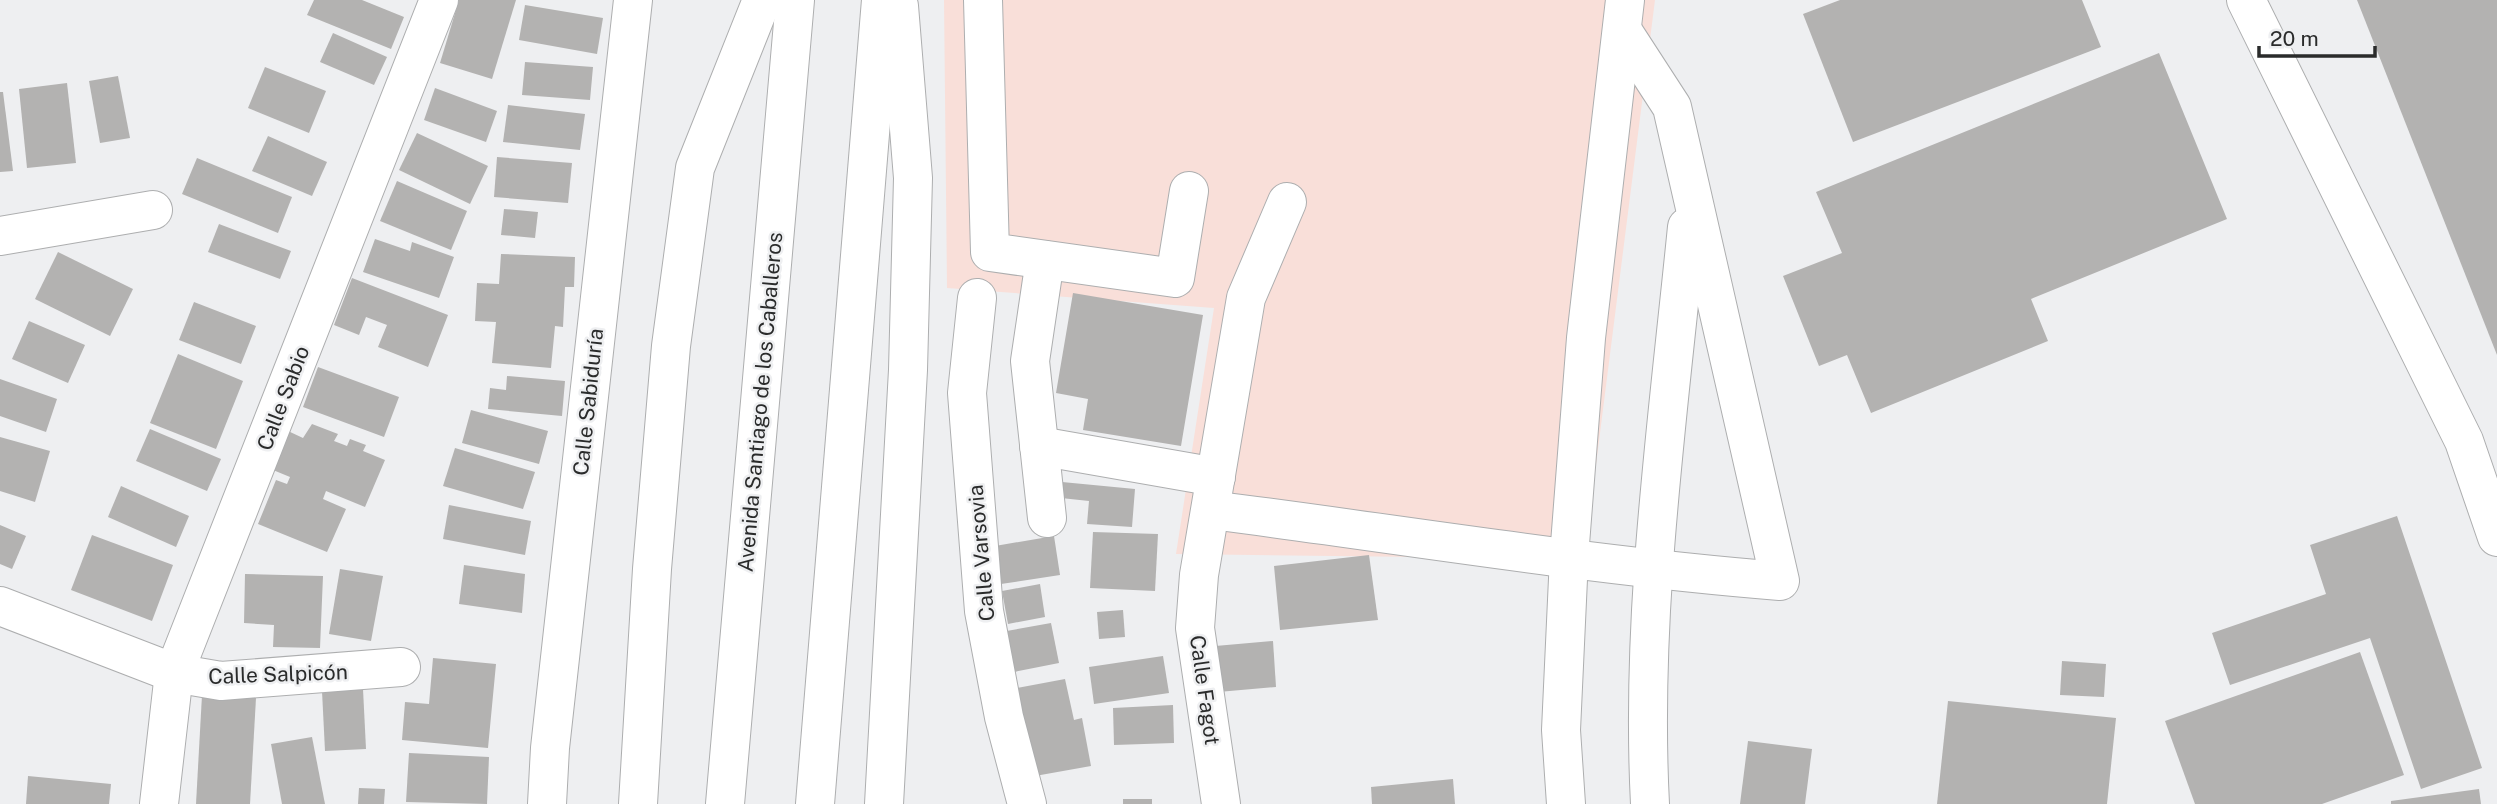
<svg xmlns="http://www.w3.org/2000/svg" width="2497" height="804" font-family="'Public Sans',sans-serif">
<rect width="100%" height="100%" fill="#eeeff1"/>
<path fill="#f9dfd9" d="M944,0H1655L1584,559L1176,554L1214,308L947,288Z"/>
<g fill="#b3b2b1">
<path d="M314,0H362L404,17L391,49L307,15Z"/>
<path d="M459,0H516L492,79L440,63Z"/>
<path d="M1840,0H2082L2101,47L1853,142L1803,14Z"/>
<path d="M2357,0H2497V355Z"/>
<path d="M525,5L603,18L597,54L519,40Z"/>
<path d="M333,33L387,57L374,85L320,62Z"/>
<path d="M2159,53L2227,219L2031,299L2048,341L1871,413L1847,355L1819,366L1783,276L1842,253L1816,192Z"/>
<path d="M525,62L593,67L590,100L522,95Z"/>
<path d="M265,67L326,91L309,133L248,108Z"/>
<path d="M118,76L130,138L100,143L89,81Z"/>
<path d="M67,83L76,163L27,168L19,89Z"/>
<path d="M435,88L497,111L486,142L424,120Z"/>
<path d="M0,92H3L13,171L0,172Z"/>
<path d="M508,105L585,114L580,150L503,142Z"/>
<path d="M417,133L488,166L470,204L399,170Z"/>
<path d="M268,136L327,162L312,196L252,171Z"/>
<path d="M497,157L572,163L568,203L494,197Z"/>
<path d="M197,158L292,197L278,233L182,194Z"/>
<path d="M397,181L467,211L451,250L380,221Z"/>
<path d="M504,209L538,212L535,238L501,235Z"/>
<path d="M219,224L291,251L280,279L208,252Z"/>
<path d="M375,239L410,251L412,242L454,257L439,298L363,272Z"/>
<path d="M58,252L133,289L110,336L35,299Z"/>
<path d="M501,254L575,257L574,287H565L563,327L555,326L551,368L492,363L496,322L475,321L477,283L499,284Z"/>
<path d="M352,278L448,315L428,367L378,347L387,325L366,317L359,335L334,325Z"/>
<path d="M1073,293L1203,315L1181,446L1083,430L1088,399L1056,393Z"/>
<path d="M194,302L256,326L241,364L179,340Z"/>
<path d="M29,321L85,345L68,383L12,359Z"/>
<path d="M178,354L243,381L216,449L150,423Z"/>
<path d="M318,367L399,397L384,437L303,407Z"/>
<path d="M507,376L565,381L562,416L488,409L490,388L506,390Z"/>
<path d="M0,379L57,399L46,432L0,416Z"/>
<path d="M471,410L548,431L539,464L462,443Z"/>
<path d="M312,424L338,434L334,441L347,446L350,439L366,445L363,451L385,460L365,507L326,491L323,499L346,509L327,552L258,524L276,480L287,484L290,477L273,470L288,431L303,438Z"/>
<path d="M150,429L221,459L207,491L136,461Z"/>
<path d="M0,437L50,451L35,502L0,491Z"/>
<path d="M455,448L535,472L523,509L443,486Z"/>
<path d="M1062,482L1135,489L1132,527L1087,524L1089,501L1061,498Z"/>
<path d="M121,486L189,516L176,547L108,517Z"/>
<path d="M449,505L531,521L525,555L443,539Z"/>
<path d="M2397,516L2482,768L2421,789L2370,638L2230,685L2212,633L2326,594L2310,545Z"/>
<path d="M0,525L26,536L12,569L0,564Z"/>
<path d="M1093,532L1158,534L1155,591L1090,588Z"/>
<path d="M92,535L173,565L152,621L71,590Z"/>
<path d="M1054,536L1060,575L1001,584L995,546Z"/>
<path d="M1369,555L1378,620L1280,630L1274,566Z"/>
<path d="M464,565L525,574L522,613L459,604Z"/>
<path d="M340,569L383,576L371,641L329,634Z"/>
<path d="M245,574L323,576L320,648L273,647L274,625L244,623Z"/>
<path d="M1040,584L1045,617L1008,624L1002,591Z"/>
<path d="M1123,610L1125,637L1099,639L1097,612Z"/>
<path d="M1051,623L1059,663L1009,673L1001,632Z"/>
<path d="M1273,641L1276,687L1207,693L1204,647Z"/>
<path d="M2360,652L2404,775L2322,804H2195L2165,721Z"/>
<path d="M1163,656L1169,693L1094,704L1089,667Z"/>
<path d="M433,658L496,664L488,748L402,740L405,702L429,704Z"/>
<path d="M2062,661L2106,664L2104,697L2060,695Z"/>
<path d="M1065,679L1074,720L1082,718L1091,766L1035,776L1017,688Z"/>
<path d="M363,689L366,749L325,751L322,691Z"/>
<path d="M202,695L256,698L250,804H196Z"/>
<path d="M1948,701L2116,718L2107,804H1937Z"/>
<path d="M1173,705L1174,743L1114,745L1113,708Z"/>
<path d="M312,737L325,804H282L271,744Z"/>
<path d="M1748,741L1812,749L1805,804H1740Z"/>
<path d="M409,753L489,757L487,804L406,802Z"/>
<path d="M28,776L111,784L109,804H26Z"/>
<path d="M1453,779L1455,804H1372L1371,787Z"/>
<path d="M359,788L385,789L384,804H358Z"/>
<path d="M2479,789L2481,804H2391V801Z"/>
<rect x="1123" y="799" width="29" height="5"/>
</g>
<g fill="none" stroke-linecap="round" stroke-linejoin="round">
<g stroke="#adaeaf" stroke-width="40">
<g id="minor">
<path d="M983,0L990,252L1175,278L1189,191"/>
<path d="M2246,0L2464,441L2497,537"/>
<path d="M0,236L153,210"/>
<path d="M1045,260L1030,361L1047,518"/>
<path d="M977,298L967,393L984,611L1004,717L1027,804"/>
<path d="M1039,446L1216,477"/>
<path d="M1211,510C1400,534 1590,566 1780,581L1672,107L1622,30"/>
<path d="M0,606L174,673L221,681L401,667"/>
<path d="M159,804L174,673L439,0"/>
<path d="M547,804L550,748L633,0"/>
<path d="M1221,804L1195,628L1199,575L1246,298L1287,202"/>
<path d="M1566,804L1561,730L1569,557L1586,338L1625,0"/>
<path d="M1650,804C1640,612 1668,419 1687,227"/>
</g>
</g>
<g stroke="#adaeaf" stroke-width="40">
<g id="highway">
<path d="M638,804L652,569L671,346L695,168L762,0"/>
<path d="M725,804L795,0"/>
<path d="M815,804L881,0"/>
<path d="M884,804L908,370L913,178L899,6"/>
</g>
</g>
<use href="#minor" stroke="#fff" stroke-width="38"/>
<use href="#highway" stroke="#fff" stroke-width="38"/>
</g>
<g text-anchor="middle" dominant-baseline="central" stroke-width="5" stroke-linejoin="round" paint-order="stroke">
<g font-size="21" fill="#2a2b2b" stroke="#eeeff1">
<text transform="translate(283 398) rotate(-69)">Calle Sabio</text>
<text transform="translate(588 402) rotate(-84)">Calle Sabiduría</text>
<text transform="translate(760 402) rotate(-85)">Avenida Santiago de los Caballeros</text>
<text transform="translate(981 553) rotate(-95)">Calle Varsovia</text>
<text transform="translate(278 674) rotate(-2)">Calle Salpicón</text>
<text transform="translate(1205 690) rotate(82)">Calle Fagot</text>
</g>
</g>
<path d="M2259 46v10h116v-10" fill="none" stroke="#2a2b2b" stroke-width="3.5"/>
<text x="2270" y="46" font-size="21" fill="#2a2b2b" stroke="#eeeff1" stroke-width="5" paint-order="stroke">20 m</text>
</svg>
